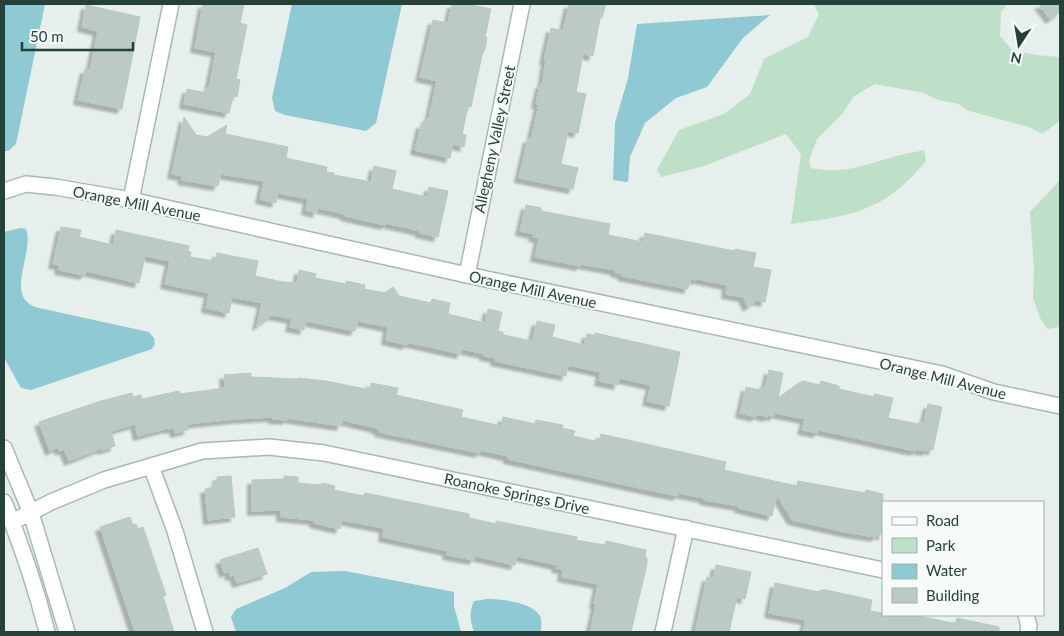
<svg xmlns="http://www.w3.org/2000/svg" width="1064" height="636" font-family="Lato,sans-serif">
<defs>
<filter id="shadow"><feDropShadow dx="-4.5" dy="4.5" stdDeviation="1" flood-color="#0004"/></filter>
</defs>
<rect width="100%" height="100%" fill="#e6efeb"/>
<g fill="#bfe0c8">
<path d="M814,4H1007L1001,12L1000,36L1013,51L1037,55L1060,57V121L1042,134L1029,127L969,111L958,104L938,100L924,93L875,84L854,96L842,114L817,139L809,160L811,168C843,175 867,164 897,156C906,153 915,153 924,150L926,161C885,211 852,216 791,224L801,154L786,134L704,166L661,177L657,170L679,130L724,114L750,94L764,59L808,37L819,14Z"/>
<path d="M1060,180V327L1047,329L1041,320L1033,298L1034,270L1030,212Z"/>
</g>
<g fill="#8ec9d4">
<path d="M4,4H45L16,144L8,151H4Z"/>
<path d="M292,4H402L376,123L366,131L285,115L275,111L272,98Z"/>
<path d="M770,15L743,38L707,87L676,98L645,123L630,157L628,182L613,180L615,123L628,78L637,24Z"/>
<path d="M21,228L26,229C35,253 2,299 39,308L149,332L154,338L155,344L152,349L31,390L21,388L4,358V232Z"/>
<path d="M345,571L454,592V606L461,632H236L231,617L236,609L285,588L311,572Z"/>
<path d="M487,599C501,599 532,602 540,616C542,620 541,627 541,632H474C470,621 469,612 474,601Z"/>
</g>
<g fill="#bbcac4" stroke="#b8c9c2" filter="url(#shadow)">
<path d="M203,4H244L240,23L247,25L236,79L240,80L237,97L233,96L229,113L184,104L187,89L206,93V88H209L216,52L195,48Z"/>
<path d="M452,4H467L491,9L485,37H487L485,49L482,55L471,107L468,106L462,134L466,135L464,147L453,144L450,158L415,150L421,124L425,125L427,118H429L437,81L420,77L433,20L448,23Z"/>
<path d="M569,4H606L602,18H600L593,56L583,54L576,92L586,94L578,133L568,131L561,164L578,168L573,189L519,178L528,138L531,139L539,104H536L540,84L542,85L546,60H544L551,28L563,31Z"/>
<path d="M1039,4H1060V12L1050,19Z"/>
<path d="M86,5L140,17L122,109L78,100L85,69L90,70L98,31L82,27Z"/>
<path d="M184,117L196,135L207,137L227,125L225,134L288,147L286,158L327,167L326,172L334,173V175L371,182L374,166L396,171L392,189L427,197L429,187L448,191L438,237L420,233V231L408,228L385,223V225L345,216V214L318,208L317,213L306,210L308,199L278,193L276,203L260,199L264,181L221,174L218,186L182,180L183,176L172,174Z"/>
<path d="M526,205L541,208V211L610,224L608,235L643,242L645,233L734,251L735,249L756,253L753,267L771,270L765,302L757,300L748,307L743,297L726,294L727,285L698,279L697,280L691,279L688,289L622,276L623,274L615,272V270L581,264L580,266L535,257L539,238L533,237L534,234L520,231Z"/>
<path d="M61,227L81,230L79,237L113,245L116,230L189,246L188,251L191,252L190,257L215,261L217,253L258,261L255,276L283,282L297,283L299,270L316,274L315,278L346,284V281L365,285L364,289L385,293L393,287L399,296L431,303L432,299L450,303L448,314L485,323L488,309L502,312L498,331L503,332V335L532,341L537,321L555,325L552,337L584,345L587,334L595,335V333L680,352L669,406L647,401L651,385L619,378L618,385L599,381L601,372L568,365L566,376L495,361L496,358L484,356L485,354L462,349L461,354L407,342V345L386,340L388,327L358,321L355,331L306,321L304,330L290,327L292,319L272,315L257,326L262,303L232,297L229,313L206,308L209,293L165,284L170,261L145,256L139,283L86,271L85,275L59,270L60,265L53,264Z"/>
<path d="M769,370L783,373L778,398L802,381L820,385L821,381L839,386V389L874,397V394L893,398L888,418L919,424V422L924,423L928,404L942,407L933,450L927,449V451L915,449V451L819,430L818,433L802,430L805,419L775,413L774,416L768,415V417L756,414V417L740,413L746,387L760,390V387L765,388Z"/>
<path d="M251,373V377L298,379V378L326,381L370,390L371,383L398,388L396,395L463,410L461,417L501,426L503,417L535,424L536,420L563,425L562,428L575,431L573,436L599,442L601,434L726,462L724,470L797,486L798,481L865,493L866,490L883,494V535L877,534L876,537L850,533L792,520L777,495L772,516L739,508L740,506L704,500V498L678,493V496L658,492L508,459V456L480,450V453L379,432L380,430L376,429V428L343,420L341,426L287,418V420L273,419V417L236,419L187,424L188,430L175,433L174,428L168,429V428L138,436L135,424L111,431L115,446L102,450V448L69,461L64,449L60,451L58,447L50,451L39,422L101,401L132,393L133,397L141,395L142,399L179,391L180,394L225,388L224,375Z"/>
<path d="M231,476L235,517L208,520L205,489L213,488V484L217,483V477Z"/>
<path d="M284,476L298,477V483L322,485V483L335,486L334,490L364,496L365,493L469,514V518L496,524V521L556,533L577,537L576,540L605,545L606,541L646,550L645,557L647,558V564L631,632H590L596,604H594L598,584L562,577L563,569L556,568L557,565L517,556L515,565L475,556L474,560L447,555L448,551L383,537L384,528L342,520L340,529L314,523V520L281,517V510L252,511V480L284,479Z"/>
<path d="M130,517L133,525L136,524L138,529L143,527L166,595L163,596L174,632H135L100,527Z"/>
<path d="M258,548L267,574L237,583L234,575L230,576L229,571L224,573L220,560Z"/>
<path d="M716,565L751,572L745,599L737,597L729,632H695L707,577L713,578Z"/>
<path d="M775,583L819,592L820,590H826L872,600L870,611L883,613V615H924V617L956,624L957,618L999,627V632H811L803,631L806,620L769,613Z"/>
</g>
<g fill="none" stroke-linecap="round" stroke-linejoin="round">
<g stroke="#a8b8b2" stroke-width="18">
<g id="minor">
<path d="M4,191L26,184L55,187L131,200L467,275L942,374L994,392L1060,406"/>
<path d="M131,200L171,4"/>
<path d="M467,275L522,4"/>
<path d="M4,448L31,513L67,632"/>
<path d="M151,466L175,531L205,632"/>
<path d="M4,502C21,544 36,588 47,632"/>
<path d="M12,522L51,502L104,480L202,451L269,447L324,453L883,570"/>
<path d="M1026,615L1029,626L1028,632"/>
<path d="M663,632L686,528"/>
</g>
</g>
<use href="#minor" stroke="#fff" stroke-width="15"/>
</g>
<g text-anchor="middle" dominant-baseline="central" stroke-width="4" stroke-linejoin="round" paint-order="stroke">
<g font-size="15" fill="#24423a" stroke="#f7fbf9">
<text transform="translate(494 139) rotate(-78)">Allegheny Valley Street</text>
<text transform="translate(137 203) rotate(11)">Orange Mill Avenue</text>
<text transform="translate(533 289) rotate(12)">Orange Mill Avenue</text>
<text transform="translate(943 378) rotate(14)">Orange Mill Avenue</text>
<text transform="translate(517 493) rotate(12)">Roanoke Springs Drive</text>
</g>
</g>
<rect width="1064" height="636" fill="none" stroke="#24423a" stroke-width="10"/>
<rect x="882" y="501" width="162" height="115" fill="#f7fbf9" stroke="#a3b1ad"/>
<rect x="892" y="517" width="25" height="8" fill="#ffffff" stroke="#a3b1ad"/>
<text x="926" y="526" font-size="15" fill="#24423a">Road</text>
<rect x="892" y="538" width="25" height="15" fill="#bfe0c8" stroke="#a3b1ad"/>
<text x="926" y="551" font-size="15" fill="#24423a">Park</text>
<rect x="892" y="564" width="25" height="15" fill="#8ec9d4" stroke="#a3b1ad"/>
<text x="926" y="576" font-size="15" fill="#24423a">Water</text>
<rect x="892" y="588" width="25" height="15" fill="#bbcac4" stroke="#a3b1ad"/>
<text x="926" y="601" font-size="15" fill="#24423a">Building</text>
<g transform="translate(1019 45) rotate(192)" stroke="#f7fbf9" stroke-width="4" paint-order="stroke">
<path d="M0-4L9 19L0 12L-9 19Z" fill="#24423a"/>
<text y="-8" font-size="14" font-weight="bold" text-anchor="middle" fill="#24423a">N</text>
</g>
<path d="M22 42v8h111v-8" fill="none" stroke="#24423a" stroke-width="2.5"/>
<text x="30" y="42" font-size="15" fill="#24423a" stroke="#f7fbf9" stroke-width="4" paint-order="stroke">50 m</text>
</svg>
